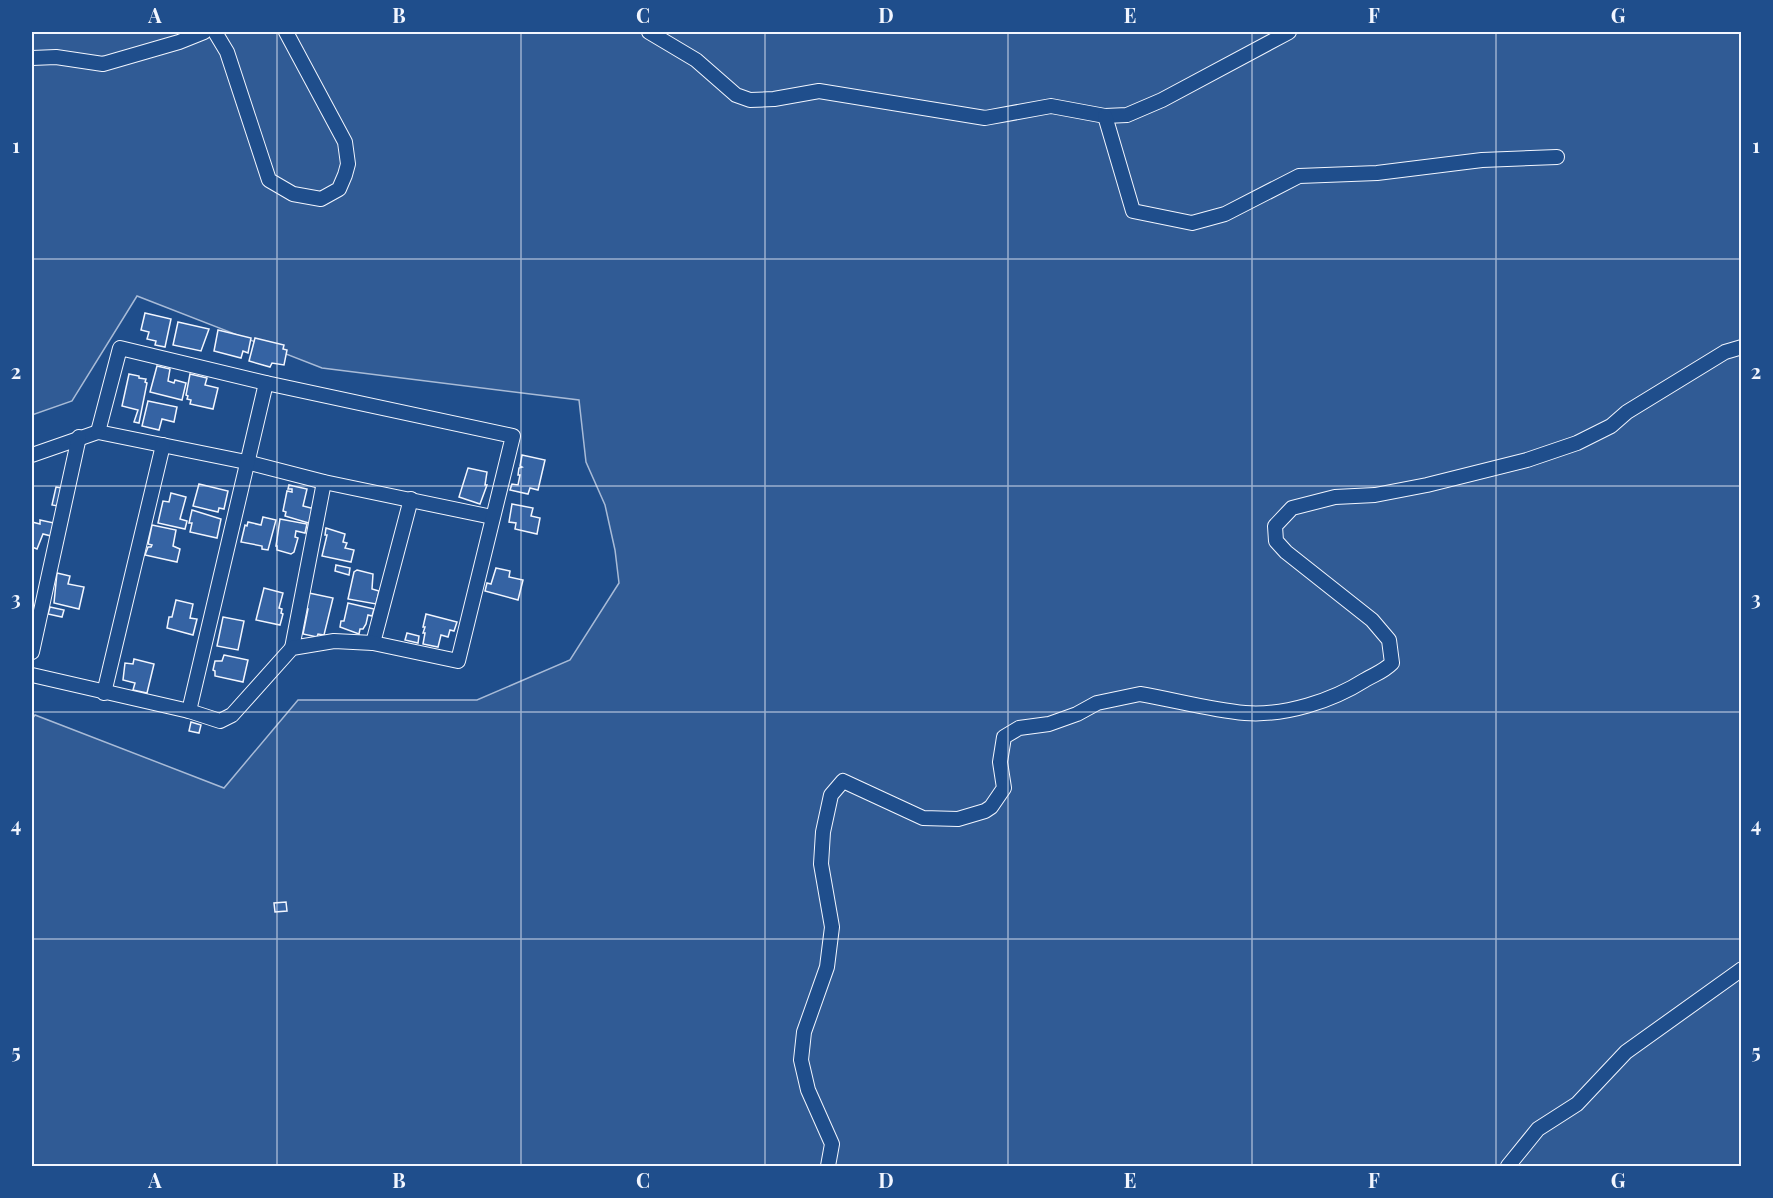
<svg xmlns="http://www.w3.org/2000/svg" width="1773" height="1198" font-family="'Playfair Display',serif">
<rect width="100%" height="100%" fill="#1f4e8c"/>
<path fill="#305b95" stroke="#a8bbd7" stroke-width="1.5" d="M32,32H1741V1166H32V719L35,715L224,788L298,700H477L570,660L619,583L615,550L605,505L586,462L579,400L322,368L137,296L72,401L32,415Z"/>
<g fill="#3563a3" stroke="#f2f6ff" stroke-width="1.5">
<path d="M145,313L171,319L165,347L155,345L156,341L147,339L149,332L141,330Z"/>
<path d="M178,322L209,329L201,351L173,345Z"/>
<path d="M218,330L251,338L248,353L243,351L241,358L214,351Z"/>
<path d="M255,338L284,345L283,349L287,350L284,365L272,363L270,367L249,361Z"/>
<path d="M157,366L170,369L168,381L174,383L175,380L186,383L182,400L150,392Z"/>
<path d="M129,374L139,376V378L146,379L145,382L147,383L139,423L134,422L138,410L122,406Z"/>
<path d="M190,374L207,378L205,385L218,388L213,409L190,404L191,400L187,399L188,396L186,395Z"/>
<path d="M148,401L177,407L174,422L162,419L159,430L142,426Z"/>
<path d="M522,455L545,460L538,490L530,488L528,494L510,490L512,484L518,485L520,475H518L519,468L522,467L520,466Z"/>
<path d="M468,468L487,472L485,485H487L480,504L459,497Z"/>
<path d="M199,484L228,491L224,509L219,508L218,512L193,506Z"/>
<path d="M289,485L307,489L303,506L315,509L312,524L285,516L286,512L283,511L287,491L292,492V489H288Z"/>
<path d="M56,487L62,488L58,506L52,505Z"/>
<path d="M171,493L186,497L180,519L187,521L185,529L158,523L163,501L169,502Z"/>
<path d="M512,504L533,508L531,516L540,518L537,534L515,529L516,523L509,522Z"/>
<path d="M192,510L221,519L217,538L190,532L192,523H189Z"/>
<path d="M263,517L276,520L268,550L262,549V546L241,542L245,525L247,526L248,522L261,525Z"/>
<path d="M280,519L307,524L305,533L296,531L295,537L298,538L294,552L291,554L277,550V546H276Z"/>
<path d="M40,520L54,523L51,536L43,534L37,549L32,547V522L40,524Z"/>
<path d="M152,525L176,530L173,546L180,549L177,562L145,555L148,547H151L152,545L148,544Z"/>
<path d="M326,528L345,534L343,542L347,543L345,548L354,550L351,562L322,556L327,535H325Z"/>
<path d="M336,565L350,568L349,575L335,571Z"/>
<path d="M496,568L510,571L509,577L523,580L518,600L485,591L487,583L491,584Z"/>
<path d="M357,570L373,574L372,589L379,591L376,604L348,599L354,572Z"/>
<path d="M57,573L70,576L68,584L84,587L79,609L54,603Z"/>
<path d="M264,588L283,593L279,608L282,609L281,613L283,614L280,625L256,620Z"/>
<path d="M309,593L333,598L324,635L318,634L317,637L303,634L308,609L306,608Z"/>
<path d="M176,600L193,604L190,618L197,619L193,635L167,628L169,617H172Z"/>
<path d="M348,603L374,609L372,616L368,615L366,624L363,629H360L359,634L340,627L341,621H344Z"/>
<path d="M50,607L64,610L62,617L48,614Z"/>
<path d="M426,614L457,622L454,631L450,630L448,637L441,635L438,647L423,644L425,633H423L425,627H423Z"/>
<path d="M223,617L244,621L238,650L217,646Z"/>
<path d="M407,633L419,636L418,643L405,640Z"/>
<path d="M224,655L248,660L243,682L215,676V671L213,670L215,661H222Z"/>
<path d="M134,659L154,664L147,693L133,690L135,683L123,680L125,663L133,664Z"/>
<path d="M191,722L201,725L199,733L189,731Z"/>
<path d="M286,902L287,911L275,912L274,903Z"/>
</g>
<g fill="none" stroke-linecap="round" stroke-linejoin="round">
<g stroke="#f2f6ff" stroke-width="16">
<g id="street">
<path d="M215,32L227,52L269,180L293,194L321,199L339,189L345,175L348,164L345,142L286,32"/>
<path d="M649,32L696,60L736,95L750,100L774,99L819,91L985,118L1051,106L1105,116L1127,115L1162,100L1289,32"/>
<path d="M32,58L56,57L103,64L179,42L204,32"/>
<path d="M1105,116L1133,211L1192,223L1225,214L1299,176L1377,173L1482,160L1557,157"/>
<path d="M32,455L98,432L246,462L324,482L492,517"/>
<path d="M373,643L411,499"/>
<path d="M292,648L324,482"/>
<path d="M32,652L79,437"/>
<path d="M32,675L189,711L220,721L232,715L292,648L334,641L373,643L458,661L513,436L266,383L120,348L98,432"/>
<path d="M104,693L163,445"/>
<path d="M189,711L266,383"/>
<path d="M828,1166L832,1144L808,1090L801,1060L804,1032L827,967L832,927L821,864L823,832L831,795L843,781L923,818L958,819L985,811L991,807L1004,788L1000,762L1004,737L1019,728L1049,724L1077,714L1097,703L1140,694C1175,700 1211,710 1245,713C1285,716 1332,701 1365,680C1375,674 1383,672 1392,663L1389,640L1372,620L1286,552L1276,541L1275,526L1292,508L1335,497L1375,495L1427,485L1527,460L1577,443L1611,426L1627,412L1725,352L1742,347"/>
<path d="M1508,1166L1538,1129L1577,1104L1626,1052L1742,969"/>
</g>
</g>
<use href="#street" stroke="#1f4e8c" stroke-width="14"/>
</g>
<path fill="none" stroke="#f2f6ff" stroke-width="1.5" stroke-opacity="0.55" d="M277,32V1166M521,32V1166M765,32V1166M1008,32V1166M1252,32V1166M1496,32V1166M32,259H1742M32,486H1742M32,712H1742M32,939H1742"/>
<rect width="1773" height="1198" fill="none" stroke="#1f4e8c" stroke-width="66"/>
<rect x="33" y="33" width="1707" height="1132" fill="none" stroke="#f2f6ff" stroke-width="2"/>
<g font-size="20" text-anchor="middle" font-weight="bold" fill="#f2f6ff">
<text x="155" y="23">A</text>
<text x="399" y="23">B</text>
<text x="643" y="23">C</text>
<text x="886" y="23">D</text>
<text x="1130" y="23">E</text>
<text x="1374" y="23">F</text>
<text x="1618" y="23">G</text>
<text x="16" y="153">1</text>
<text x="1756" y="153">1</text>
<text x="16" y="379">2</text>
<text x="1756" y="379">2</text>
<text x="16" y="606">3</text>
<text x="1756" y="606">3</text>
<text x="16" y="832">4</text>
<text x="1756" y="832">4</text>
<text x="16" y="1059">5</text>
<text x="1756" y="1059">5</text>
<text x="155" y="1188">A</text>
<text x="399" y="1188">B</text>
<text x="643" y="1188">C</text>
<text x="886" y="1188">D</text>
<text x="1130" y="1188">E</text>
<text x="1374" y="1188">F</text>
<text x="1618" y="1188">G</text>
</g>
</svg>
